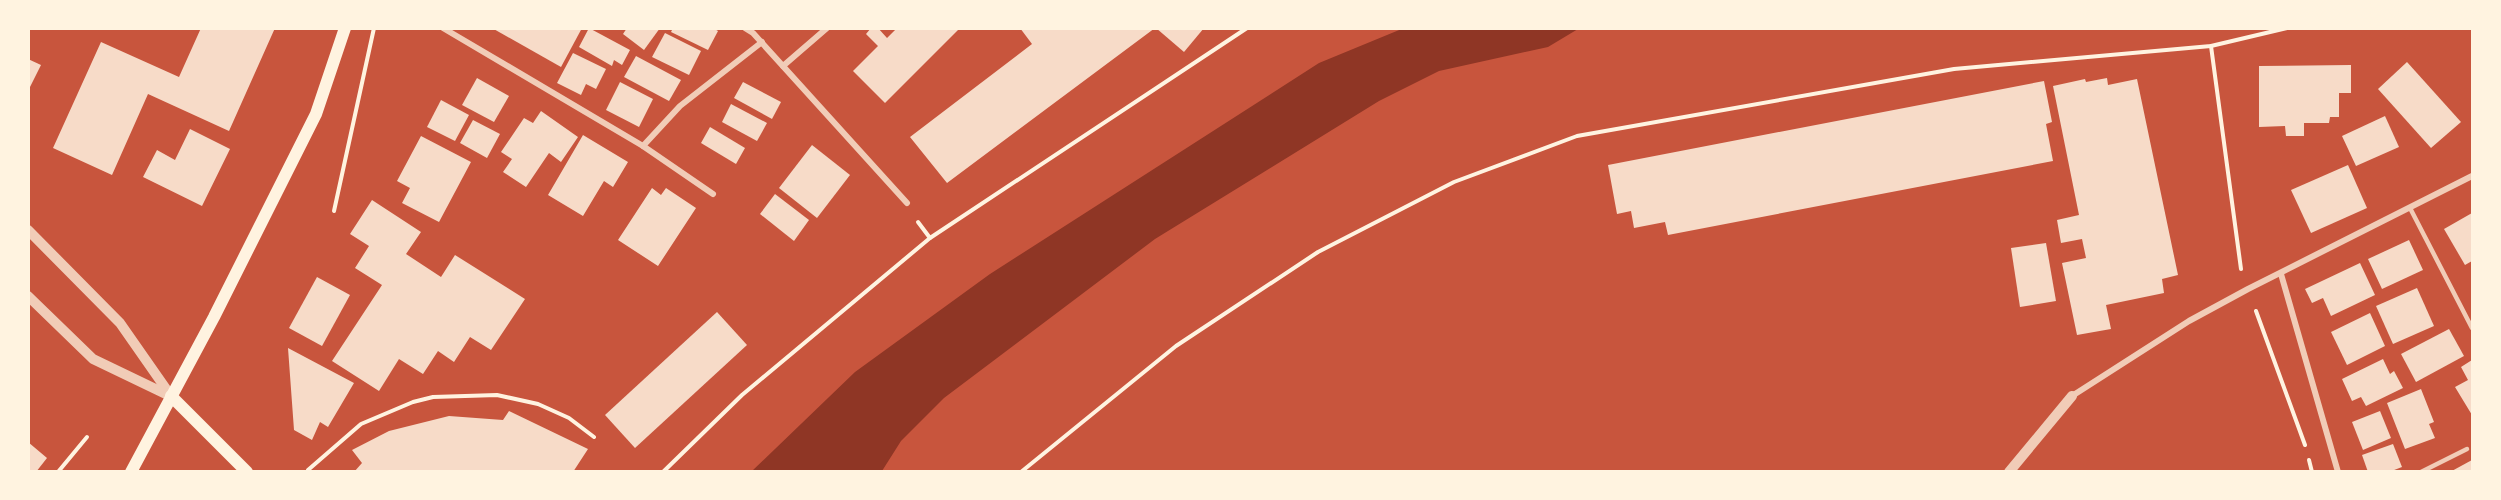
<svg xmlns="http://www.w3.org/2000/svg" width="2501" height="500" font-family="'Work Sans',sans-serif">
<rect width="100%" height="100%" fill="#c8553d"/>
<path fill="#8f3625" d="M1404,28L1578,29L1548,47L1439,71L1379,101L1155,239L944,398L901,441L882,471H752L855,372L990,274L1319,63Z"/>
<g fill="#f7dbc8">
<path d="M201,28H275L229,131L148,94L112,175L53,148L101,42L179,77Z"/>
<path d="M492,28H582L561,67Z"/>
<path d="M589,28L630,50L622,65L614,60L612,66L579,47Z"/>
<path d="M627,28H660L644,50L623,34Z"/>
<path d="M673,28H713L718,31L708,50L671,32Z"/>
<path d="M871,28H878L887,38L897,28H960L885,103L853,71L878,46L866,34Z"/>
<path d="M1020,28H1155L947,183L910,137L1032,44Z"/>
<path d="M1156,28H1204L1184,52Z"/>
<path d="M665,33L701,51L689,75L652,57Z"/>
<path d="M573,53L606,69L596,89L586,84L581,95L557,83Z"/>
<path d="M636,56L681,80L669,101L624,77Z"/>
<path d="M28,59L41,65L28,91Z"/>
<path d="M2407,62L2461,122L2431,148L2378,89Z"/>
<path d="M2351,65V93H2339V117H2330L2329,123H2304V136H2286L2285,126L2259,127V66Z"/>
<path d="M477,78L509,96L494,122L462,105Z"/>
<path d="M2107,78L2108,85L2137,79L2178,275L2162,279L2164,293L2106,305L2111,329L2077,335L2062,263L2086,258L2082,239L2061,243L2057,220L2079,215L2053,86L2085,79L2086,82Z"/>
<path d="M2044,81L2052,122L2046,124L2053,161L1668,235L1665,222L1634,228L1631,211L1617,214L1608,165Z"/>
<path d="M620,82L653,99L639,127L606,110Z"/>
<path d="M743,82L781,102L772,119L734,98Z"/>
<path d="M441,100L469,115L455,141L427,127Z"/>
<path d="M731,104L767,123L757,141L722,122Z"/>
<path d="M541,111L578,137L561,162L549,153L526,187L503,172L512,159L501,152L524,118L533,123Z"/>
<path d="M2385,116L2399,147L2356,166L2342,136Z"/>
<path d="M473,120L500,134L487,158L460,143Z"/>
<path d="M710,127L745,148L736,164L701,143Z"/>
<path d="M190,129L230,149L202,206L143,177L157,150L175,160Z"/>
<path d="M583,135L628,162L613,187L604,181L583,216L548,195Z"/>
<path d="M421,136L471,162L439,222L402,203L410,188L397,181Z"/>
<path d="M812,145L850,175L817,218L779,188Z"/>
<path d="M2348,165L2367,208L2311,233L2291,190Z"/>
<path d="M652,188L661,195L666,188L696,208L658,266L618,240Z"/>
<path d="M775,194L809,220L794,241L760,214Z"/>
<path d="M372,200L421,232L406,254L441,277L455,255L525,299L491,350L470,337L454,362L438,351L423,374L399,359L379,391L332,361L382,285L355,268L369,246L350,234Z"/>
<path d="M2472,213V261L2465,265L2444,229Z"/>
<path d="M2409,240L2423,270L2382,289L2368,259Z"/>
<path d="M2046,243L2056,301L2020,307L2011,248Z"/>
<path d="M2360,263L2375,295L2331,316L2323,298L2312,303L2305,289Z"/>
<path d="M317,277L350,295L322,346L289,328Z"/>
<path d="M2417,288L2434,326L2393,344L2376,306Z"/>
<path d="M717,312L747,345L635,448L605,415Z"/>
<path d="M2370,313L2385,346L2347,365L2331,332Z"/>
<path d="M2449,329L2464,356L2416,382L2401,354Z"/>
<path d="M288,348L354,383L328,427L320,422L312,440L294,430Z"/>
<path d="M2383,359L2390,374L2394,371L2403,388L2366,406L2361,397L2352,401L2342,379Z"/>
<path d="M2472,360V415L2455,387L2468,380L2461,367Z"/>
<path d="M2421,389L2434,422L2429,424L2435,438L2405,449L2387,403Z"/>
<path d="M509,411L588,449L573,472H354L362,463L352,450L389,431L449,416L503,420Z"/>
<path d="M2380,411L2391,438L2363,450L2352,422Z"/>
<path d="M28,442L47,458L36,472H28Z"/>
<path d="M2393,444L2402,467L2389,472H2368L2362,455Z"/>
<path d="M2472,460V472H2450Z"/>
</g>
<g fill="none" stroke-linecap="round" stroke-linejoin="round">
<g stroke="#fff3e0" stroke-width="4">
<path d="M2211,46L2241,269"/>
<path d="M334,211L374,28"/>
<path d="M918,222L930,238"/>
<path d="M2256,311L2305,445"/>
<path d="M2309,460L2312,472"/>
<path d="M308,470L361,424L413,402L433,397L497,395L538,404L569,418L594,437"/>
<path d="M58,472L87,437"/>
<path d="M663,472L742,395L930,238L1247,28"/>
<path d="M1021,472L1176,346L1318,252L1454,182L1577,136L1954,69L2211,46L2287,28"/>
</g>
<g stroke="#f1ccb7" stroke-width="4.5">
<path d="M2410,208L2472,328"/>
<path d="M2421,472L2467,449"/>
</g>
<g stroke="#f1ccb7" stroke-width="6">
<path d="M443,28L643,146L713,194"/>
<path d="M745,28L753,33L907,203"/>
<path d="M783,66L827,28"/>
<path d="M643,146L680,106L762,42"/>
<path d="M2281,274L2338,472"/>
<path d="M2072,396L2189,321L2248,289L2472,176"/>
</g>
<g stroke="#f1ccb7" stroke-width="10">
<path d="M28,230L120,323L171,396"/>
<path d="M28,296L93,359L170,396"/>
<path d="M2009,472L2072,396"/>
</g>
<g stroke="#fff3e0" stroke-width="12">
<path d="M171,396L247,472"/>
<path d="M131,472L214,317L316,114L345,28"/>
</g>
</g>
<rect width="2501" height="500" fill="none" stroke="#fff3e0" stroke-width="60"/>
</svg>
